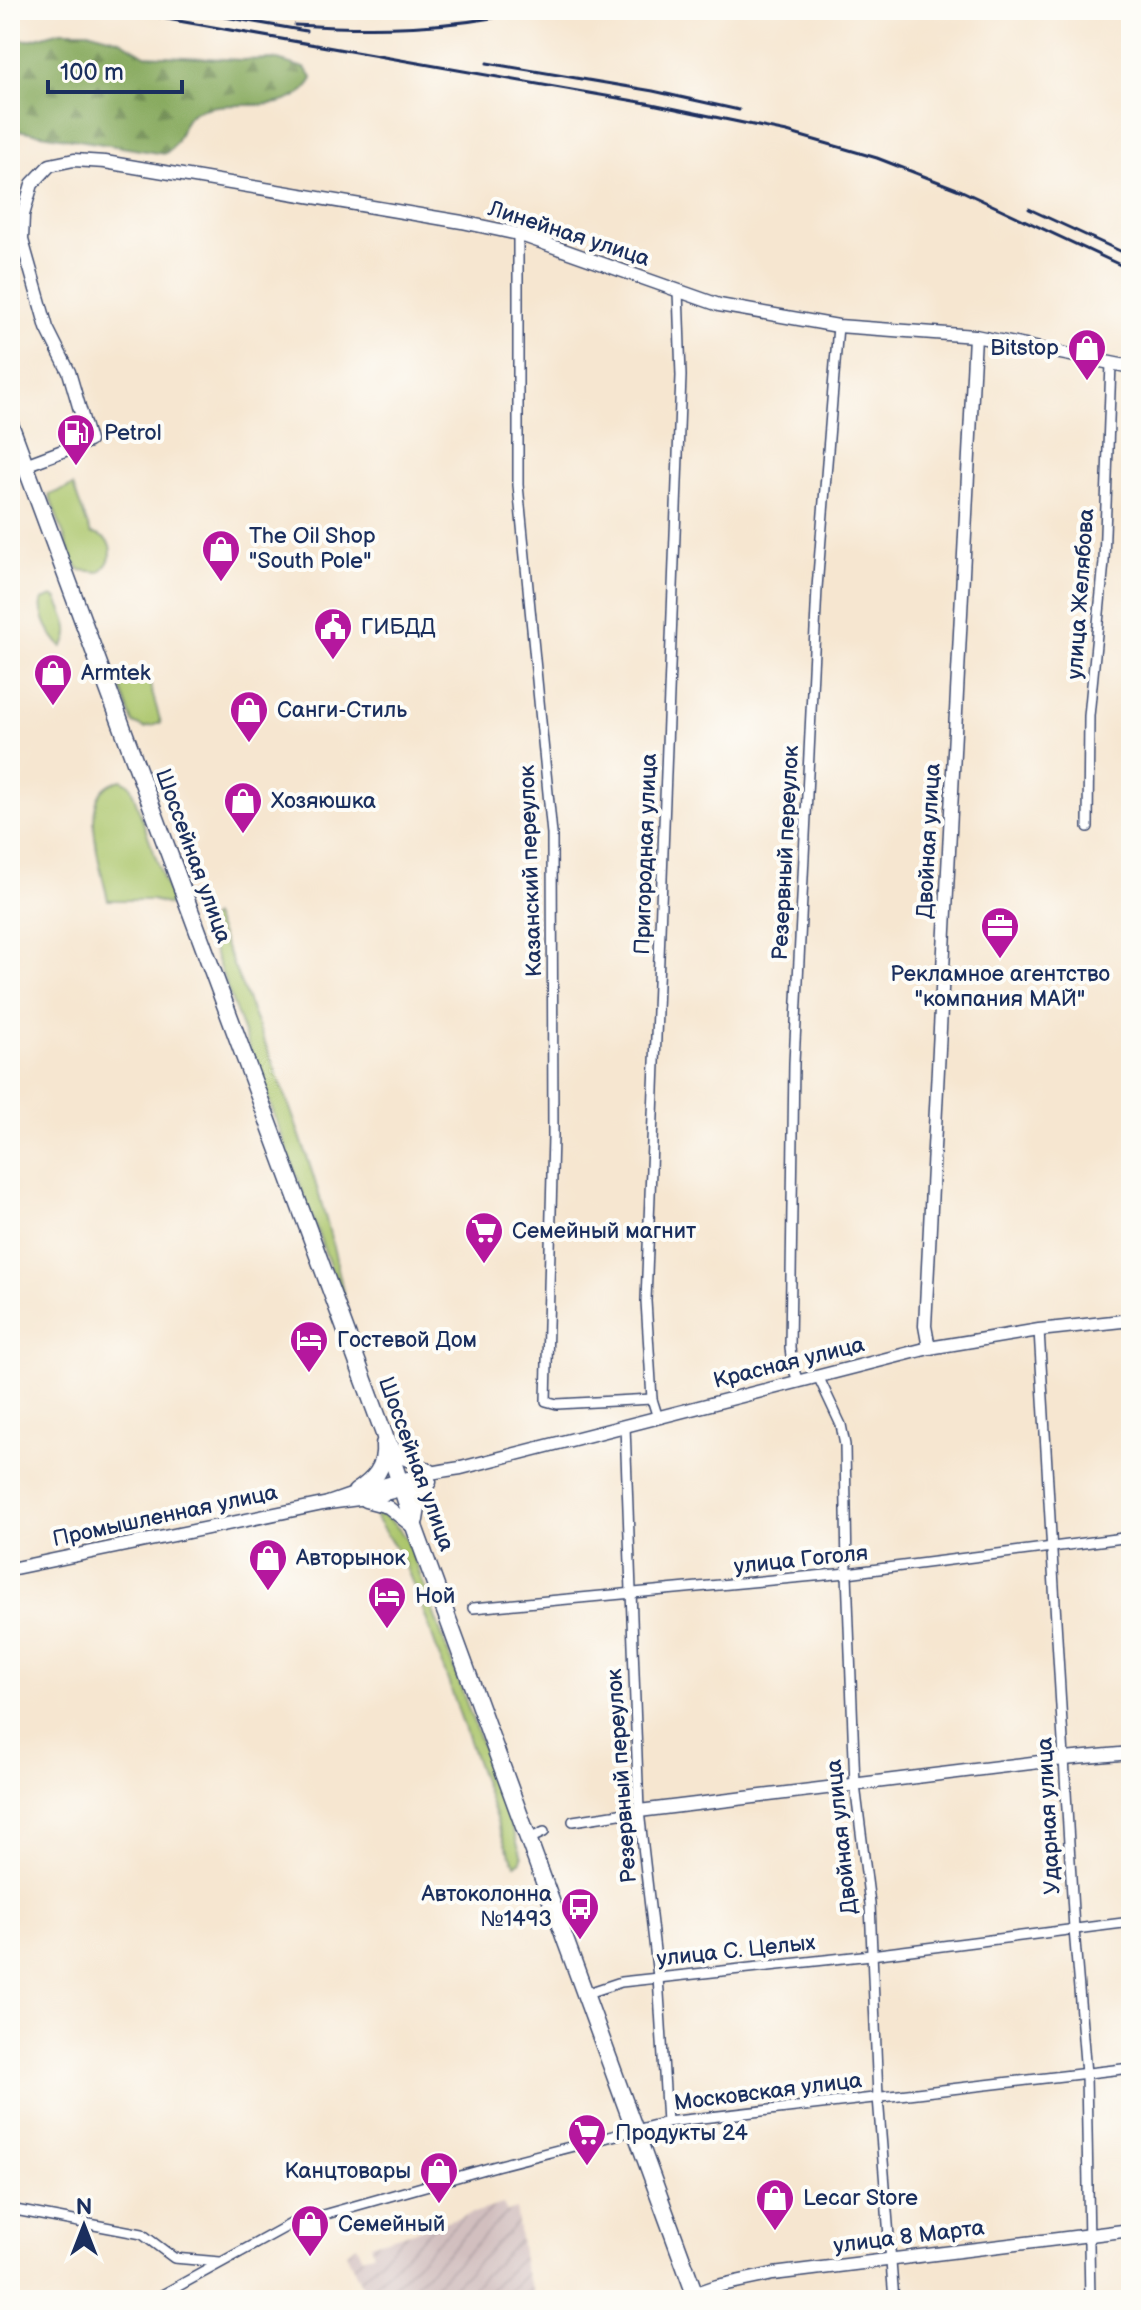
<svg xmlns="http://www.w3.org/2000/svg" width="1141" height="2310" font-family="'Balsamiq Sans',sans-serif">
<defs>
<pattern id="industrial-furrows" width="10" height="10" patternUnits="userSpaceOnUse" patternTransform="scale(2)"><rect width="10" height="10" fill="#d2bfbf"/><path d="M-1 1l2-2M0 10L10 0M9 11l2-2" fill="none" stroke="#b4a4a7"/></pattern>
<pattern id="forest-firs" width="22" height="20" patternUnits="userSpaceOnUse" patternTransform="scale(2)"><rect width="22" height="20" fill="#89ab60"/><path d="M5 1l3.5 6h-7zM16 11l3.5 6h-7z" fill="#6f8c52"/></pattern>
</defs>
<rect width="100%" height="100%" fill="#fdfcf7"/>
<filter id="ink" filterUnits="userSpaceOnUse"><feTurbulence type="fractalNoise" baseFrequency=".0125" numOctaves="2"/><feDisplacementMap in="SourceGraphic" scale="16" xChannelSelector="R" yChannelSelector="G"/><feConvolveMatrix kernelMatrix="1 2 1 2 8 2 1 2 1" color-interpolation-filters="sRGB"/></filter>
<filter id="wash" filterUnits="userSpaceOnUse"><feTurbulence type="fractalNoise" baseFrequency=".006" numOctaves="4" result="noise"/><feDisplacementMap in="SourceGraphic" scale="32" xChannelSelector="R" yChannelSelector="G"/><feGaussianBlur stdDeviation="1.8" result="paint"/><feColorMatrix in="noise" values="0 0 0 0 0 0 0 0 0 0 0 0 0 0 0 0 0 1.4 0 .05"/><feComposite in="paint" operator="in"/></filter>
<g filter="url(#wash)">
<rect width="100%" height="100%" fill="#f6e6d0"/>
<path fill="url(#industrial-furrows)" d="M503,2204L507,2212L516,2209L524,2267L536,2300H351L365,2293L346,2252L356,2245L362,2257L373,2254L370,2244Z"/>
<g fill="#acc66c" stroke="#647a65" stroke-width="2">
<path d="M73,486L91,534C115,536 117,559 99,572L80,570L74,563L49,495Z"/>
<path d="M53,596L57,599C63,615 76,632 62,647C50,635 39,616 42,600Z"/>
<path d="M145,668L161,723L145,728L133,723L121,689L132,673Z"/>
<path d="M122,780L130,785L173,906L152,900H108C102,871 73,787 122,780Z"/>
<path d="M213,916C265,1044 323,1172 346,1309L204,925Z"/>
<path d="M375,1513C392,1519 399,1528 408,1542L518,1845L522,1857L520,1862L515,1864L505,1844L419,1598L402,1558L377,1520Z"/>
</g>
<path fill="url(#forest-firs)" stroke="#526d5f" stroke-width="2" d="M61,31H88L120,40L145,55L242,60L274,59L305,68L313,79C288,121 236,95 197,111C178,119 185,142 164,154L10,129V39L29,40Z"/>
</g>
<g filter="url(#ink)">
<g fill="none" stroke-linecap="round" stroke-linejoin="round">
<g stroke="#3c4a6f" stroke-width="12">
<g id="street">
<path d="M518,234V485L552,834L553,1136L546,1401L557,1404L652,1399"/>
<path d="M1088,827L1089,716L1104,562L1111,363"/>
<path d="M1039,1330L1074,1929L1086,2074L1090,2300"/>
<path d="M818,1376L841,1425L845,1445L847,1573L855,1785L870,1904L878,2097L894,2300"/>
<path d="M798,1381L792,1365L790,1347L794,1063L817,588L838,326"/>
<path d="M658,1418L652,1399L646,1301L681,376L678,291"/>
<path d="M625,1426L639,1811L658,1977L667,2122"/>
<path d="M473,1608L847,1573L1131,1537"/>
<path d="M573,1821L639,1811"/>
<path d="M529,1839L544,1832"/>
<path d="M585,1994L621,1982L871,1955L1131,1922"/>
<path d="M10,2209L142,2234L174,2258L220,2262"/>
<path d="M153,2300L291,2224L496,2166L667,2122L1131,2068"/>
</g>
</g>
<g stroke="#3c4a6f" stroke-width="15">
<g id="secondary">
<path d="M25,465L89,441L69,372L47,328L22,240L23,215L32,184L50,165L74,160L105,162L462,222L518,234L719,305L838,326L975,336L1131,367"/>
<path d="M929,1348L925,1326L975,336"/>
<path d="M390,1444L401,1457L430,1470"/>
<path d="M365,1501L388,1507L414,1528"/>
<path d="M328,1503C372,1487 414,1474 461,1468L929,1348L1039,1330L1131,1320"/>
<path d="M10,1569L328,1503L374,1497L430,1482"/>
<path d="M639,1811L1064,1759L1131,1753"/>
<path d="M694,2294L717,2286L773,2274L1131,2230"/>
</g>
</g>
<g stroke="#3c4a6f" stroke-width="19">
<g id="highway">
<path d="M10,424L384,1434L415,1529L697,2300"/>
<path d="M356,1492C374,1480 386,1468 384,1444"/>
<path d="M415,1520L419,1495L427,1483"/>
</g>
</g>
<use href="#street" stroke="#fff" stroke-width="9"/>
<use href="#secondary" stroke="#fff" stroke-width="12"/>
<use href="#highway" stroke="#fff" stroke-width="16"/>
<g stroke="#1b2f5e" stroke-width="3">
<path d="M116,10L652,104L787,132L877,158L962,191L1131,270"/>
<path d="M191,11L306,31"/>
<path d="M295,25C374,30 453,29 530,10"/>
<path d="M487,63L653,91L739,110"/>
<path d="M1029,209L1131,256"/>
</g>
</g>
</g>
<defs>
<g id="shop-pin" transform="scale(2)"><path d="M0 17L-7.5 6A9.5 9.5 0 1 1 7.5 6Z" fill="#b5179e" stroke="#fdfcf7"/><path d="M-5-2.5h2.3a2.7 3.5 0 0 1 5.4 0H5L5.5 6h-11ZM-1.5-2.5h3a1.5 2.3 0 0 0-3 0Z" fill="#fff"/></g>
<g id="fuel-pin" transform="scale(2)"><path d="M0 17L-7.5 6A9.5 9.5 0 1 1 7.5 6Z" fill="#b5179e" stroke="#fdfcf7"/><path d="M-5.5-6h7V0h2V4h1.3V-2.5L3-4.5l.8-.8L6-3V5H2.5V1h-1V6h-7ZM-4.2-4.7v3.2H.2V-4.7Z" fill="#fff"/></g>
<g id="civic-pin" transform="scale(2)"><path d="M0 17L-7.5 6A9.5 9.5 0 1 1 7.5 6Z" fill="#b5179e" stroke="#fdfcf7"/><path d="M-.6-6.5H3V-4.5H.6V-3L4-1V1h2V6H-6V1h2V-1L-.6-3ZM-1.2 2.5V6h2.4V2.5Z" fill="#fff"/></g>
<g id="office-pin" transform="scale(2)"><path d="M0 17L-7.5 6A9.5 9.5 0 1 1 7.5 6Z" fill="#b5179e" stroke="#fdfcf7"/><path d="M-6-3h4V-5.5h4V-3h4V5H-6ZM-1-4.5V-3h2v-1.5ZM-6 0V1H6V0Z" fill="#fff"/></g>
<g id="supermarket-pin" transform="scale(2)"><path d="M0 17L-7.5 6A9.5 9.5 0 1 1 7.5 6Z" fill="#b5179e" stroke="#fdfcf7"/><path d="M-6-5.5h2.5l.6 2H6L4.5 2H-2.5L-4.4-4H-6ZM-1.5 3.2a1.3 1.3 0 1 0 .1 0ZM3 3.2a1.3 1.3 0 1 0 .1 0Z" fill="#fff"/></g>
<g id="hotel-pin" transform="scale(2)"><path d="M0 17L-7.5 6A9.5 9.5 0 1 1 7.5 6Z" fill="#b5179e" stroke="#fdfcf7"/><path d="M-6-4.5h1.5V1H6V5H4.5V3h-9V5H-6ZM-4 0a1.8 1.8 0 1 1 3.6 0ZM.5 0V-2.5h3Q6-2.5 6 0Z" fill="#fff"/></g>
<g id="bus-pin" transform="scale(2)"><path d="M0 17L-7.5 6A9.5 9.5 0 1 1 7.5 6Z" fill="#b5179e" stroke="#fdfcf7"/><path d="M-5-6H5V4H4V6H2V4H-2V6H-4V4H-5ZM-3.5-4V0h7V-4ZM-3.5 1.2v1.5H-2V1.2ZM2 1.2v1.5H3.5V1.2Z" fill="#fff"/></g>
</defs>
<g fill-rule="evenodd">
<use href="#shop-pin" x="1087" y="348"/>
<use href="#fuel-pin" x="76" y="433"/>
<use href="#shop-pin" x="221" y="549"/>
<use href="#civic-pin" x="333" y="627"/>
<use href="#shop-pin" x="53" y="673"/>
<use href="#shop-pin" x="249" y="710"/>
<use href="#shop-pin" x="243" y="801"/>
<use href="#office-pin" x="1000" y="926"/>
<use href="#supermarket-pin" x="484" y="1231"/>
<use href="#hotel-pin" x="309" y="1340"/>
<use href="#shop-pin" x="268" y="1558"/>
<use href="#hotel-pin" x="387" y="1596"/>
<use href="#bus-pin" x="580" y="1907"/>
<use href="#supermarket-pin" x="587" y="2133"/>
<use href="#shop-pin" x="439" y="2171"/>
<use href="#shop-pin" x="775" y="2198"/>
<use href="#shop-pin" x="310" y="2224"/>
</g>
<g text-anchor="middle" dominant-baseline="central" stroke-width="8" stroke-linejoin="round" paint-order="stroke">
<g font-size="22" fill="#1b2f5e" stroke="#fdfcf7">
<text transform="translate(569 234) rotate(18)">Линейная улица</text>
<text transform="translate(1081 594) rotate(-86)">улица Желябова</text>
<text transform="translate(929 841) rotate(-87)">Двойная улица</text>
<text transform="translate(786 853) rotate(-87)">Резервный переулок</text>
<text transform="translate(646 854) rotate(-88)">Пригородная улица</text>
<text transform="translate(193 856) rotate(70)">Шоссейная улица</text>
<text transform="translate(531 871) rotate(-92)">Казанский переулок</text>
<text transform="translate(789 1363) rotate(-14)">Красная улица</text>
<text transform="translate(416 1464) rotate(70)">Шоссейная улица</text>
<text transform="translate(165 1516) rotate(-12)">Промышленная улица</text>
<text transform="translate(801 1560) rotate(-6)">улица Гоголя</text>
<text transform="translate(622 1776) rotate(-94)">Резервный переулок</text>
<text transform="translate(1049 1816) rotate(-93)">Ударная улица</text>
<text transform="translate(842 1837) rotate(-96)">Двойная улица</text>
<text transform="translate(736 1951) rotate(-6)">улица С. Целых</text>
<text transform="translate(768 2092) rotate(-7)">Московская улица</text>
<text transform="translate(909 2237) rotate(-7)">улица 8 Марта</text>
</g>
<g font-size="22" fill="#1b2f5e" stroke="#fdfcf7" text-anchor="start">
<text x="1059" y="348" text-anchor="end">Bitstop</text>
<text x="104" y="433">Petrol</text>
<text x="249" y="536">The Oil Shop<tspan x="249" dy="25">"South Pole"</tspan></text>
<text x="361" y="627">ГИБДД</text>
<text x="81" y="673">Armtek</text>
<text x="277" y="710">Санги-Стиль</text>
<text x="271" y="801">Хозяюшка</text>
<text x="1000" y="974" text-anchor="middle">Рекламное агентство<tspan x="1000" dy="25">"компания МАЙ"</tspan></text>
<text x="512" y="1231">Семейный магнит</text>
<text x="337" y="1340">Гостевой Дом</text>
<text x="296" y="1558">Авторынок</text>
<text x="415" y="1596">Ной</text>
<text x="552" y="1894" text-anchor="end">Автоколонна<tspan x="552" dy="25">№1493</tspan></text>
<text x="615" y="2133">Продукты 24</text>
<text x="411" y="2171" text-anchor="end">Канцтовары</text>
<text x="803" y="2198">Lecar Store</text>
<text x="338" y="2224">Семейный</text>
</g>
</g>
<rect width="1141" height="2310" fill="none" stroke="#fdfcf7" stroke-width="40"/>
<g transform="translate(84 2226)" stroke="#fdfcf7" stroke-width="6" paint-order="stroke">
<path d="M0-6L14 30L0 20L-14 30Z" fill="#1b2f5e"/>
<text y="-12" font-size="22" font-weight="bold" text-anchor="middle" fill="#1b2f5e">N</text>
</g>
<path d="M48 80v12h134v-12" fill="none" stroke="#1b2f5e" stroke-width="4"/>
<text x="60" y="80" font-size="24" fill="#1b2f5e" stroke="#fdfcf7" stroke-width="6" paint-order="stroke">100 m</text>
</svg>
